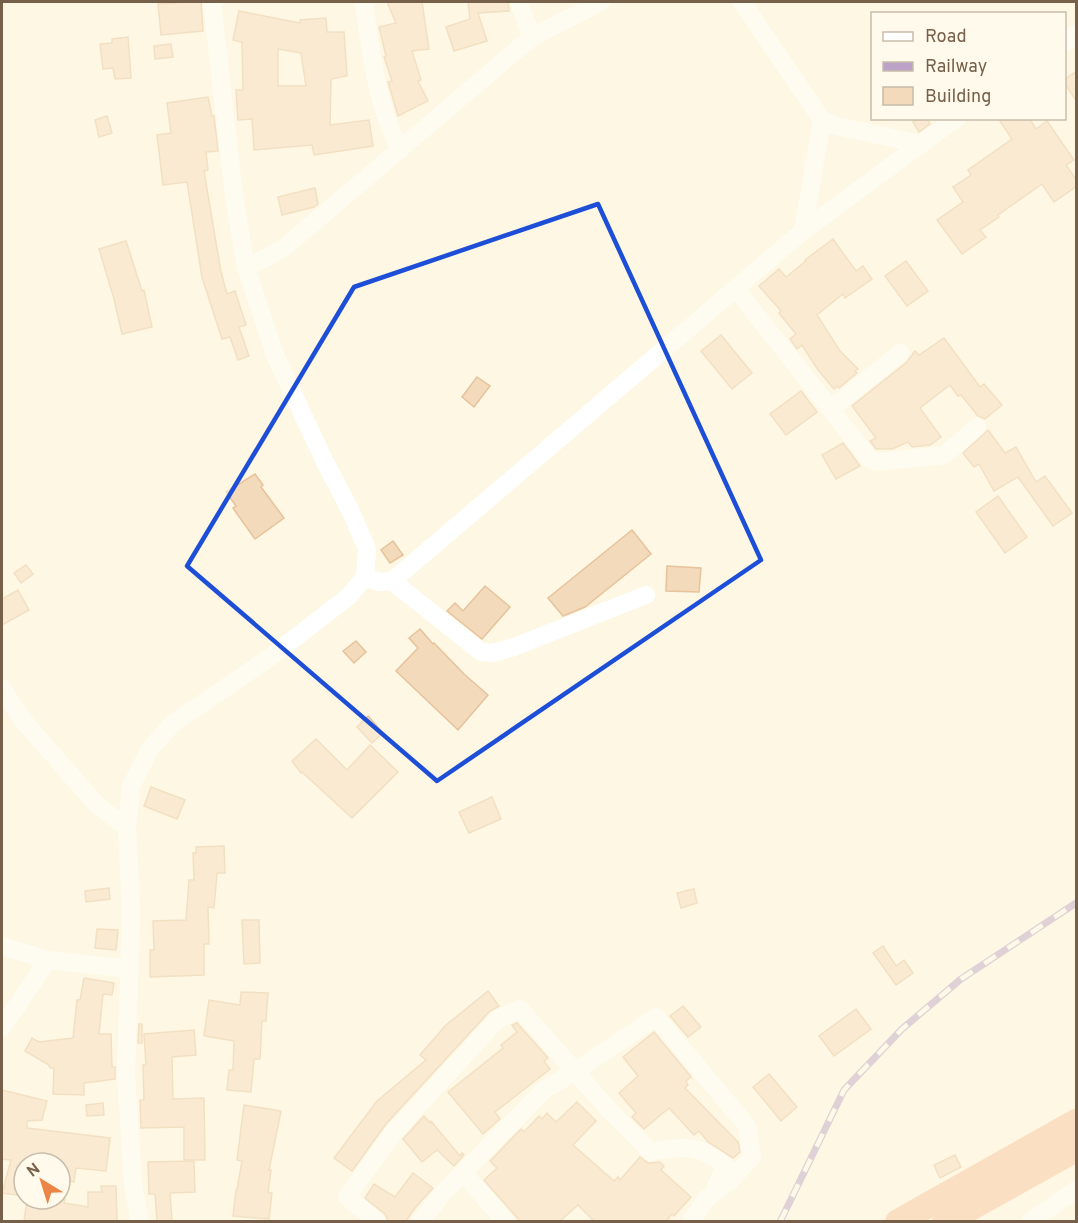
<svg xmlns="http://www.w3.org/2000/svg" width="1078" height="1223" font-family="Overpass,sans-serif">
<rect width="100%" height="100%" fill="#fdf7e4"/>
<g fill="#f3dabb" stroke="#e7c39b" stroke-width="1.5" fill-rule="evenodd">
<path d="M188,2H201L203,31L161,35L158,4Z"/>
<path d="M387,2H422L429,49L412,51L421,80L418,81L428,101L398,116L388,82L392,81L384,57L386,56L379,27L396,23Z"/>
<path d="M468,2H508L509,11L478,13L487,41L454,51L446,27L470,19Z"/>
<path d="M239,11L300,23V20L326,18L327,32H344L347,76L331,79L330,125L369,120L373,146L314,155L312,145L254,150L252,119L238,120L236,90H243L242,42L233,40ZM278,49L301,53L306,86H278Z"/>
<path d="M128,37L131,78L115,79L113,68L103,69L100,44L112,43V39Z"/>
<path d="M171,44L173,57L155,59L154,46Z"/>
<path d="M1077,71V102L1065,84V79Z"/>
<path d="M208,97L212,116H214L218,151L206,152L208,170L204,171L221,272L227,294L235,291L246,325L239,327L249,356L238,360L230,337L222,339L202,277L187,182L163,185L157,135L171,133L167,103Z"/>
<path d="M107,116L112,133L99,137L95,120Z"/>
<path d="M919,118H927L930,124L919,132L913,122Z"/>
<path d="M998,118H1029L1036,129L1047,121L1074,160L1066,165L1077,181V186L1054,202L1042,184L998,215L999,217L980,230L986,237L962,254L937,220L963,202L953,187L971,175L968,170L1012,139Z"/>
<path d="M315,188L318,204L314,207L282,215L278,197Z"/>
<path d="M833,239L856,271L863,266L872,279L845,298L843,294L817,315L840,351L858,369L855,371L857,373L839,388L837,386L834,389L818,370L802,345L797,349L790,339L796,334L779,313L781,311L759,286L779,269L786,277L806,261L805,260Z"/>
<path d="M126,241L142,291L144,290L152,327L122,334L114,299L99,249Z"/>
<path d="M906,261L928,291L907,306L885,276Z"/>
<path d="M721,335L752,373L732,389L701,351Z"/>
<path d="M944,338L980,387L984,384L1002,405L985,419L978,416L961,395L958,396L950,385L920,408L941,437L930,445L912,447L908,442L892,449H876L870,441L876,438L852,406L907,362L915,351L919,355Z"/>
<path d="M477,377L490,386L474,407L462,397Z"/>
<path d="M801,391L817,412L786,435L770,414Z"/>
<path d="M988,430L1005,453L1016,447L1036,482L1045,476L1072,513L1053,526L1018,477L994,491L979,464L974,467L963,453Z"/>
<path d="M843,443L860,466L836,479L822,455Z"/>
<path d="M255,474L263,485L261,487L284,518L255,539L240,518L233,508L236,506L226,492Z"/>
<path d="M998,496L1027,537L1005,553L976,512Z"/>
<path d="M632,530L651,554L585,607L563,616L548,598Z"/>
<path d="M393,541L403,555L390,563L381,550Z"/>
<path d="M26,565L33,574L21,583L14,573Z"/>
<path d="M667,566L701,568L699,592L666,591Z"/>
<path d="M485,586L510,607L482,639L447,611L455,603L463,611Z"/>
<path d="M18,590L29,610L2,625V599Z"/>
<path d="M420,629L433,644L434,643L464,674L488,695L458,730L396,671L418,648L409,638Z"/>
<path d="M356,641L366,652L354,663L343,651Z"/>
<path d="M368,716L383,733L372,743L357,727Z"/>
<path d="M316,739L347,770L370,745L398,772L352,818L302,772L301,773L292,761Z"/>
<path d="M151,787L185,800L177,819L144,806Z"/>
<path d="M492,797L501,819L469,833L459,812Z"/>
<path d="M224,846L225,873H217L214,908L208,907L209,944H204V975L150,977V950H154L153,921L186,920L189,880H194L193,853H196V847Z"/>
<path d="M109,888L110,899L86,902L85,891Z"/>
<path d="M694,889L697,903L681,908L677,893Z"/>
<path d="M242,920H259L260,963L244,964Z"/>
<path d="M97,929L118,930L116,950L95,948Z"/>
<path d="M883,946L896,966L904,960L913,973L896,985L873,953Z"/>
<path d="M84,978L114,983L112,995L103,994L99,1034H111L112,1067H115V1079L84,1083V1095L53,1094L54,1068H50L49,1065L25,1051L32,1038L39,1042L73,1038L77,1000H80Z"/>
<path d="M488,991L499,1006L490,1011L386,1124L352,1171L334,1158L377,1101L426,1060L420,1055L446,1025Z"/>
<path d="M241,992L268,993L266,1021H262L260,1059H254L251,1092L227,1090L229,1070H233L234,1041L204,1036L209,1000L240,1005Z"/>
<path d="M683,1006L701,1027L688,1037L670,1016Z"/>
<path d="M856,1009L871,1029L834,1056L819,1036Z"/>
<path d="M517,1023L548,1058L544,1061L550,1069L495,1112L500,1119L483,1134L448,1092L503,1048L501,1045L517,1032L512,1025Z"/>
<path d="M139,1024H142V1043H138Z"/>
<path d="M194,1030L196,1055L172,1057L173,1099L204,1098L205,1160H184V1127L141,1128L140,1100H144L143,1065H146L144,1034Z"/>
<path d="M654,1032L691,1077L686,1081L688,1085L685,1088L738,1142L740,1152L733,1158L708,1142L699,1131L694,1135L669,1108L644,1129L632,1117L636,1113L619,1093L638,1076L623,1057Z"/>
<path d="M769,1074L797,1107L781,1121L753,1087Z"/>
<path d="M2,1090L47,1101L42,1120L27,1121V1128L110,1138L106,1171L76,1168L74,1182L60,1180V1163L24,1161V1196L2,1193L11,1160L2,1159Z"/>
<path d="M577,1102L596,1121L573,1145L614,1181L618,1177L620,1180L640,1157L648,1163L660,1162L664,1166L661,1170L691,1197L674,1216L672,1214L666,1221H594L578,1205L560,1221H520L484,1180L497,1168L490,1161L521,1129L524,1132L539,1116L542,1119L547,1113L556,1122Z"/>
<path d="M103,1103L104,1115L87,1116L86,1105Z"/>
<path d="M244,1105L281,1111L269,1170H271L268,1192L272,1193L269,1219L233,1216L236,1190H237L242,1161L237,1160Z"/>
<path d="M424,1116L430,1123L431,1121L460,1156L462,1153L464,1155L454,1166L437,1150L422,1162L403,1139Z"/>
<path d="M955,1155L961,1167L940,1178L934,1165Z"/>
<path d="M194,1161L195,1192L170,1193L172,1221H157L155,1194H149L148,1162Z"/>
<path d="M413,1173L433,1188L415,1208L406,1221H388L385,1214L365,1198L374,1184L395,1197Z"/>
<path d="M101,1186H116L117,1221H24L27,1199H65L64,1203L88,1207V1192H102Z"/>
</g>
<g fill="none" stroke-linecap="round" stroke-linejoin="round">
<g stroke="#fff" stroke-width="18">
<path d="M364,2C371,53 376,103 400,150"/>
<path d="M519,2L532,38"/>
<path d="M742,2L822,120L836,126L921,144L957,118"/>
<path d="M1064,43L1076,34"/>
<path d="M803,231L822,120"/>
<path d="M246,267L266,258L285,247L532,37L601,2"/>
<path d="M736,289L869,458L877,462L944,455L977,427"/>
<path d="M831,409L900,353"/>
<path d="M365,577L379,582L392,581L803,231L921,144"/>
<path d="M392,581L481,652L493,653L514,647L646,595"/>
<path d="M2,688L21,718L96,804L127,828"/>
<path d="M2,946L48,960L130,969"/>
<path d="M2,1028L48,960"/>
<path d="M464,1174L506,1222"/>
<path d="M140,1222L133,1185L126,1074L131,911L127,828L131,786L150,749L172,724L269,658L348,597L365,577L367,549L351,512L324,460L275,355L246,267L234,196L212,2"/>
<path d="M377,1222L347,1197L394,1132L498,1019L520,1009L610,1111L651,1152C682,1146 700,1144 725,1166L713,1194"/>
<path d="M420,1222L443,1193L544,1090L574,1072L656,1017L747,1126L752,1157L730,1181L707,1198L691,1222"/>
<path d="M1030,1222L1076,1190"/>
</g>
<g stroke="#f9c199" stroke-width="26">
<path d="M898,1222L1076,1122"/>
<path d="M945,1222L1076,1149"/>
</g>
<g stroke="#bca2c7" stroke-width="7">
<path id="rail" d="M780,1222L844,1090L902,1029L961,979L1076,903"/>
</g>
<use href="#rail" stroke="#fffaeb" stroke-width="4.5" stroke-dasharray="14" stroke-linecap="butt"/>
</g>
<path d="M0 0H1078V1223H0ZM598,204L761,560L437,781L187,566L354,287Z" fill="#fdf7e4" fill-opacity=".55" fill-rule="evenodd"/>
<path fill="none" stroke="#1d4ed8" stroke-width="4.5" stroke-linejoin="round" d="M598,204L761,560L437,781L187,566L354,287Z"/>
<rect width="1078" height="1223" fill="none" stroke="#776049" stroke-width="6"/>
<rect x="871" y="12" width="195" height="108" fill="#fffaeb" stroke="#c9bcaa" stroke-width="1.5"/>
<rect x="883" y="32" width="30" height="9" fill="#ffffff" stroke="#c9bcaa" stroke-width="1.5"/>
<text x="925" y="42" font-size="18" fill="#776049">Road</text>
<rect x="883" y="62" width="30" height="9" fill="#bca2c7" stroke="#c9bcaa" stroke-width="1.5"/>
<text x="925" y="72" font-size="18" fill="#776049">Railway</text>
<rect x="883" y="87" width="30" height="18" fill="#f3dabb" stroke="#c9bcaa" stroke-width="1.5"/>
<text x="925" y="102" font-size="18" fill="#776049">Building</text>
<g transform="translate(42 1181) rotate(322)"><circle r="28" fill="#fffaeb" stroke="#c9bcaa" stroke-width="1.5"/>
<path d="M0-4.5L10 22L0 15L-10 22Z" fill="#eb8445"/>
<text y="-9" font-size="16" font-weight="bold" text-anchor="middle" fill="#776049">N</text>
</g>
</svg>
